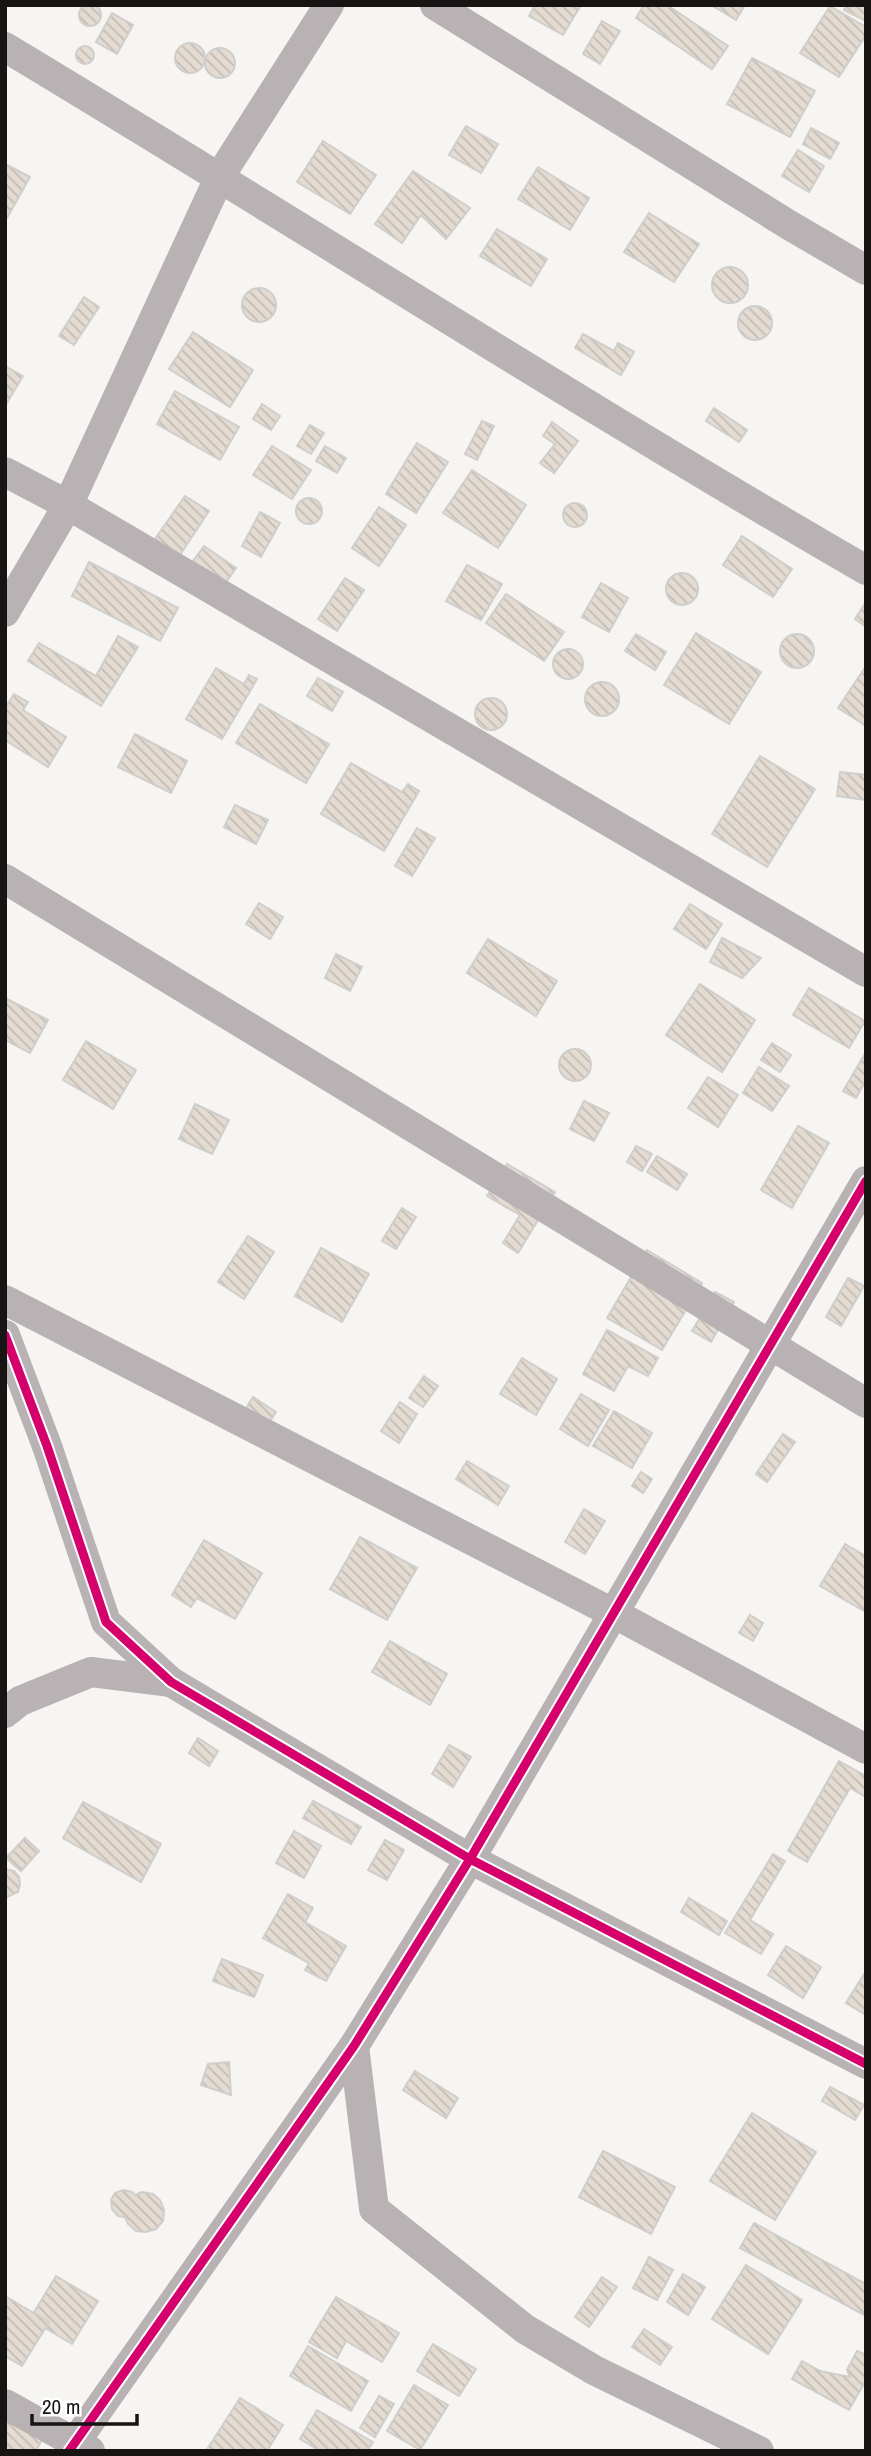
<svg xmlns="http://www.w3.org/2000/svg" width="871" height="2456" font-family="'Archivo Narrow',sans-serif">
<defs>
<pattern id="building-back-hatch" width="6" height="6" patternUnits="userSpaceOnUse" patternTransform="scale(1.75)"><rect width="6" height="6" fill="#e4dcd2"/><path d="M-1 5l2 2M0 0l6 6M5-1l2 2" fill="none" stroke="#c3bcb3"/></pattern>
</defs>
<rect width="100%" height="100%" fill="#f7f5f2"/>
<g fill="url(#building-back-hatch)" stroke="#d0cecc" stroke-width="2">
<circle cx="90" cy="15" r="11"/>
<path d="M535,5H581L563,35L529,16Z"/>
<path d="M644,5H667L728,46L712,69L636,18Z"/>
<path d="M711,5H745L736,20Z"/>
<path d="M847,5H866V21L844,10Z"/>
<path d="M830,6L866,27V35L839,77L800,53Z"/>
<path d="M112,13L133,25L117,54L96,42Z"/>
<path d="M602,21L620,31L600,64L583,54Z"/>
<circle cx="190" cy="58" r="15"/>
<circle cx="85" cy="55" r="9"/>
<circle cx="220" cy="63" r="15"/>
<path d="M752,58L815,91L790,137L727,104Z"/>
<path d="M466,126L498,144L481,173L449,155Z"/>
<path d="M811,128L839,143L830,159L803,144Z"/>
<path d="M323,141L376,175L350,214L297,182Z"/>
<path d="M798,150L824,166L809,192L782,176Z"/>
<path d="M5,164L30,177L7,218H5Z"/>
<path d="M538,167L589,198L570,230L518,199Z"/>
<path d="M413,171L470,208L446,239L421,215L402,243L375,224Z"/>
<path d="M649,213L699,244L674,282L624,252Z"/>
<path d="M497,229L547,259L531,286L480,256Z"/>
<circle cx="730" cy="285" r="18"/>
<circle cx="259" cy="305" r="17"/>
<path d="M84,297L99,307L74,345L59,336Z"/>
<circle cx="755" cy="323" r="17"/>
<path d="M193,332L253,370L230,407L169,369Z"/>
<path d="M583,334L614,351L618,343L634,352L621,375L575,348Z"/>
<path d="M5,366L23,376L5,406Z"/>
<path d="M175,391L239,427L220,460L157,424Z"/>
<path d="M262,404L280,416L271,430L253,419Z"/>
<path d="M714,408L747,430L739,442L706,421Z"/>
<path d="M482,421L494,426L477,460L465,454Z"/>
<path d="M552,422L578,441L554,473L540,463L555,444L543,436Z"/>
<path d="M310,425L324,433L311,454L297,446Z"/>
<path d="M417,443L448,462L416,513L386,494Z"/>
<path d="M272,446L311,470L292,499L253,475Z"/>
<path d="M325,446L346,458L337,473L316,461Z"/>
<path d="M472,470L526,505L498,548L443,513Z"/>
<path d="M185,496L209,511L180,555L155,539Z"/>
<circle cx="309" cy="511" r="13"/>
<circle cx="575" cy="515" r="12"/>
<path d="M379,507L406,525L379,566L352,548Z"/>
<path d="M260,512L280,523L261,557L242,546Z"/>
<path d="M742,536L792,569L773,597L723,565Z"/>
<path d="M204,546L236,568L222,588L190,565Z"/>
<path d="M89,562L178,608L160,641L72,596Z"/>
<path d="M467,565L502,584L481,620L446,601Z"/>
<circle cx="682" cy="589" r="16"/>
<path d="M345,578L364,590L337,631L318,619Z"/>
<path d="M601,583L628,598L609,632L582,617Z"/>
<path d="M506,594L564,632L544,661L486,623Z"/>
<path d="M866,602V627L855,619Z"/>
<path d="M696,633L761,672L729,724L664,685Z"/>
<path d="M636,634L666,652L655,670L625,651Z"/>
<circle cx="797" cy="651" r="17"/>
<path d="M118,636L138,647L101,706L28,661L39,643L96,676Z"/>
<circle cx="568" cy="664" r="15"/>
<path d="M866,666V726L838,708Z"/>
<path d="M216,668L244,684L249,675L257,679L222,739L186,719Z"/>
<path d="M318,678L343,692L332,711L307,696Z"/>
<circle cx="602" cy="699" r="17"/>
<path d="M14,694L28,702L23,710L66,737L48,767L5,740V708Z"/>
<circle cx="491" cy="714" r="16"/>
<path d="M260,704L329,744L306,783L236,743Z"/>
<path d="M135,734L187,761L171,793L118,767Z"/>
<path d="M760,756L815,789L767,867L712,834Z"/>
<path d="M351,763L402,792L408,784L419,791L384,851L321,814Z"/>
<path d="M840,772L866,775V800L837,796Z"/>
<path d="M235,805L268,820L256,844L224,827Z"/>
<path d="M417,828L435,838L412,876L395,866Z"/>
<path d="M259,903L283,917L270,939L246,924Z"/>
<path d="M690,904L722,924L706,949L674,929Z"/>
<path d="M722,938L761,958L742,978L710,962Z"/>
<path d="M488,939L557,981L536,1016L467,973Z"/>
<path d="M336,954L362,967L350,991L325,978Z"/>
<path d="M700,984L755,1020L722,1072L666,1035Z"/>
<path d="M809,988L865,1021L849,1048L793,1015Z"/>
<path d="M5,998L48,1020L30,1053L5,1040Z"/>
<path d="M86,1041L136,1070L113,1109L63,1080Z"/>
<path d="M772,1043L791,1055L780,1072L761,1060Z"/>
<circle cx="575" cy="1065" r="16"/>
<path d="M866,1052V1080L856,1098L843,1091Z"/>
<path d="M759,1067L789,1086L772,1111L743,1093Z"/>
<path d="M708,1077L738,1095L718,1127L688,1108Z"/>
<path d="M584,1101L609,1113L594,1141L570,1129Z"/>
<path d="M195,1104L229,1120L212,1154L179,1139Z"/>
<path d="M798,1126L829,1143L792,1208L761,1190Z"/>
<path d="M636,1146L652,1154L642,1171L627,1162Z"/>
<path d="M657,1156L687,1174L677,1190L647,1172Z"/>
<path d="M507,1164L555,1192L518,1253L503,1243L520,1215L487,1196Z"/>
<path d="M402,1208L416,1217L396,1249L382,1241Z"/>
<path d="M248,1236L274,1252L244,1299L218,1282Z"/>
<path d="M321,1248L369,1274L342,1322L295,1296Z"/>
<path d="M647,1250L702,1283L662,1350L607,1318Z"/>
<path d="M848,1278L864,1286L841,1326L826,1317Z"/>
<path d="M715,1292L734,1302L711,1342L692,1331Z"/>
<path d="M607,1330L658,1358L648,1376L628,1366L614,1391L583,1374Z"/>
<path d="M522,1358L557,1379L536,1415L500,1394Z"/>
<path d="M424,1376L438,1386L423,1407L409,1398Z"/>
<path d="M581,1394L609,1410L588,1446L560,1429Z"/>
<path d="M253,1397L276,1412L266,1428L243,1413Z"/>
<path d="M400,1402L417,1414L399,1443L381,1431Z"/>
<path d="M614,1411L652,1433L632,1468L593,1446Z"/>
<path d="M783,1434L795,1442L767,1482L756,1474Z"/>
<path d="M467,1461L509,1486L498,1505L456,1479Z"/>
<path d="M641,1472L652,1479L643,1493L632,1486Z"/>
<path d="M584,1509L605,1521L585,1554L565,1542Z"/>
<path d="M360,1537L417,1568L387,1620L330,1589Z"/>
<path d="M204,1540L262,1573L235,1619L197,1598L191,1607L172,1595Z"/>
<path d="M845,1544L866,1556V1612L820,1586Z"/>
<path d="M750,1615L763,1623L753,1641L739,1633Z"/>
<path d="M390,1641L447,1674L430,1705L372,1672Z"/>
<path d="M198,1738L218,1751L209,1766L189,1753Z"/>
<path d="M449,1745L471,1757L453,1787L432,1774Z"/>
<path d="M839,1761L866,1776V1797L850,1788L807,1862L788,1851Z"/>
<path d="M313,1801L361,1827L351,1844L303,1818Z"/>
<path d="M83,1802L161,1844L141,1882L63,1838Z"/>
<path d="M294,1831L321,1846L304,1878L276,1863Z"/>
<path d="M25,1838L39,1851L21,1871L6,1858Z"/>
<path d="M385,1840L404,1850L387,1880L368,1870Z"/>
<path d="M773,1854L785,1861L750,1920L773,1934L761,1954L725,1933Z"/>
<path d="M5,1869L14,1871L19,1877L20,1884L18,1892L5,1898Z"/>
<path d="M288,1894L313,1908L305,1922L346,1946L326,1981L305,1970L309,1963L263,1938Z"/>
<path d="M689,1898L727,1921L719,1935L681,1912Z"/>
<path d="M786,1946L821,1967L803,1998L768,1975Z"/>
<path d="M222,1959L263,1975L254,1997L213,1981Z"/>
<path d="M866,1971V2015L846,2003Z"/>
<path d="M229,2062L231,2095L201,2085L208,2064Z"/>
<path d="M415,2071L458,2098L446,2118L403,2090Z"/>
<path d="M830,2087L864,2105L855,2120L822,2101Z"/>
<path d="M752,2113L816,2152L775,2220L710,2181Z"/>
<path d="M603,2151L675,2187L651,2234L579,2197Z"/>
<path d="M123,2190L132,2192L135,2195L142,2192L153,2194L160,2200L164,2210L163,2221L156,2229L146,2232L136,2231L128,2224L125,2217L118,2216L112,2209L111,2200L115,2193Z"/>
<path d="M754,2223L866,2284V2316L740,2248Z"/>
<path d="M649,2257L673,2270L657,2300L633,2288Z"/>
<path d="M746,2265L802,2300L768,2354L712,2319Z"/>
<path d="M683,2274L705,2287L688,2315L667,2302Z"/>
<path d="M56,2276L98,2301L72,2344L30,2319Z"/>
<path d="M602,2277L617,2287L589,2327L575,2317Z"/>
<path d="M5,2296L49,2322L22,2366L5,2356Z"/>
<path d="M336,2297L399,2333L382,2362L346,2341L337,2358L309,2342Z"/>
<path d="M644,2329L672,2347L660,2365L632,2347Z"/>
<path d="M433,2344L476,2369L459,2396L417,2371Z"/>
<path d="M308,2346L368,2381L351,2411L290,2376Z"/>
<path d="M857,2351L866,2355V2380L849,2410L792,2379L802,2361L820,2371L850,2377L847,2370Z"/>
<path d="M414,2385L448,2405L420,2450L387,2431Z"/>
<path d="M379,2396L394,2404L375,2437L360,2428Z"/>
<path d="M240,2398L283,2425L267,2451H206Z"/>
<path d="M317,2410L373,2442L367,2451H320L300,2439Z"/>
<path d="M14,2411L48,2429L36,2451H14L5,2446V2426Z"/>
</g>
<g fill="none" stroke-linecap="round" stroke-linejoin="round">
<g stroke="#b9b2b5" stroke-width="30">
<path d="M435,5L789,225L866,270"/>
<path d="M5,47C293,220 575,402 866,570"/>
<path d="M5,472L68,505L866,972"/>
<path d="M5,612L68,505L220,176L329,5"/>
<path d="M5,879L866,1403"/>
<path d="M5,1300L615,1614L866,1749"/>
<path d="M5,1335L47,1446L106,1622L171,1682L470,1859L866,2064"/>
<path d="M5,1713L20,1701L91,1672L171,1682"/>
<path d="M354,2046L374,2209L525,2329L594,2370L759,2451"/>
<path d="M5,2404L90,2451"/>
<path d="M69,2451L354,2046L470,1859L866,1181"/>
</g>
<g stroke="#fff" stroke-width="13">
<g id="cycleway">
<path d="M5,1335L47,1446L106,1622L171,1682L470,1859L866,2064"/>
<path d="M69,2451L354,2046L470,1859L866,1181"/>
</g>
</g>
<use href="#cycleway" stroke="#d6006c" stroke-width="9"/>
</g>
<rect width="871" height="2456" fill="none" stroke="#161514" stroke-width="14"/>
<path d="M32 2414v10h105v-10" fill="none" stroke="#161514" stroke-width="3.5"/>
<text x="42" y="2414" font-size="21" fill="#161514" stroke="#ffffff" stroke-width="5" paint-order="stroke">20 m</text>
</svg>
